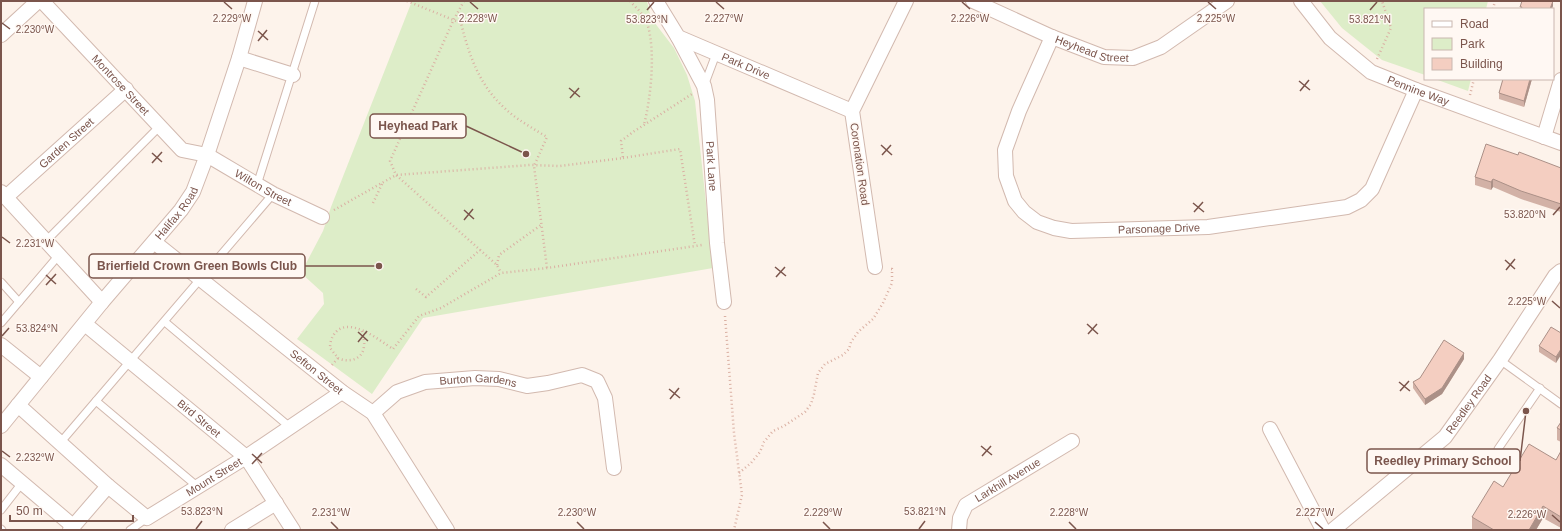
<svg xmlns="http://www.w3.org/2000/svg" width="1562" height="531" font-family="Helvetica,sans-serif">
<rect width="100%" height="100%" fill="#fdf3eb"/>
<g fill="#ddedc8">
<path d="M412,1H647L651,18L674,48L687,75L695,101L713,268L423,318L372,394L297,339L324,304L323,293L301,273L323,231L331,207Z"/>
<path d="M1320,1H1488L1486,9H1425V75L1382,60L1342,28Z"/>
<path d="M1435,79H1471L1468,91Z"/>
</g>
<g fill="none" stroke-linecap="round" stroke-linejoin="round">
<g stroke="#d2b9af" stroke-width="9">
<g id="lane">
<path d="M704,86L716,54"/>
<path d="M257,185L315,1"/>
<path d="M46,241L160,126"/>
<path d="M1,282L19,302"/>
<path d="M165,322L291,428"/>
<path d="M1,323L59,255"/>
<path d="M1500,360L1561,404"/>
<path d="M96,401L198,487"/>
<path d="M60,443L273,194"/>
<path d="M1498,449L1540,388"/>
<path d="M1,510L22,483"/>
<path d="M1,529L2,530"/>
<path d="M130,530L147,518"/>
</g>
</g>
<g stroke="#d2b9af" stroke-width="16">
<g id="street">
<path id="s1" d="M42,1L182,150L207,155L273,194L322,217"/>
<path id="s2" d="M656,1L678,37L852,111"/>
<path id="s3" d="M973,1L1052,37L1104,57L1133,58L1161,47L1227,1"/>
<path id="s4" d="M1301,1L1330,38L1371,72L1416,90L1561,143"/>
<path d="M1,35L38,1"/>
<path id="s5" d="M678,37L704,86L707,100L717,243L724,302"/>
<path id="s6" d="M1052,37L1019,111L1005,150L1006,176L1015,201L1024,212L1037,222L1054,228L1071,231L1208,227L1347,207L1361,200L1372,189L1416,90"/>
<path d="M239,58L293,75"/>
<path d="M1544,137L1561,80"/>
<path d="M1,192L102,302"/>
<path id="s7" d="M6,197L126,89"/>
<path id="s8" d="M154,242L342,392L373,413L447,530"/>
<path d="M875,267L852,111L906,1"/>
<path id="s9" d="M85,324L246,457L293,530"/>
<path d="M1,345L41,377"/>
<path id="s10" d="M18,405L108,486L147,518L246,457L342,392"/>
<path id="s11" d="M373,413L397,392L425,382L475,378L499,379L527,386L548,383L582,375L597,381L605,398L614,468"/>
<path id="s12" d="M1,426L102,302L181,210L193,192L207,155L239,58L255,1"/>
<path d="M1270,429L1323,530"/>
<path d="M1,465L73,526"/>
<path d="M70,530L108,486"/>
<path d="M232,530L276,503"/>
<path id="s13" d="M959,530L960,518L966,505L1072,441"/>
<path id="s14" d="M1333,530L1445,437L1500,360L1555,276L1561,271"/>
</g>
</g>
<g stroke="#dab0a3" stroke-width="2.5" stroke-dasharray="1 3" stroke-linecap="butt">
<path d="M407,1L461,23C471,63 483,94 518,119C527,125 537,131 547,137L534,166L547,268"/>
<path d="M464,1L454,19L390,161L396,175L497,265L501,273"/>
<path d="M630,1C635,7 645,15 647,23C656,50 651,97 644,125"/>
<path d="M1493,9L1495,1"/>
<path d="M1377,59L1391,28L1382,1"/>
<path d="M1470,95L1474,79"/>
<path d="M623,158L680,149L695,246"/>
<path d="M373,203L383,182"/>
<path d="M334,210L396,175L530,165L560,166L623,158L621,141L633,132L692,94"/>
<path d="M497,265L499,255L541,225"/>
<path d="M416,289L426,297L480,250"/>
<path d="M725,316L734,433L742,495L734,530"/>
<path d="M338,358C348,363 363,360 364,346C365,341 362,335 362,330"/>
<path d="M332,365L338,358L330,348C330,344 331,339 333,336C346,313 379,340 393,349L419,316L441,308L501,273L547,268L702,245"/>
<path d="M739,473L751,463L760,452L764,442L773,431L784,426L805,412L811,404L814,394L818,373L825,364L843,355L849,349L851,342L858,332L873,319L883,303L892,283V269H889"/>
</g>
<use href="#lane" stroke="#fff" stroke-width="7"/>
<use href="#street" stroke="#fff" stroke-width="14"/>
</g>
<g fill="#d2b1a6">
<path d="M1503,79H1532L1524,107L1499,99V93Z"/>
<path d="M1518,155L1561,168V212L1521,199L1493,187L1491,190L1475,185V177Z"/>
<path d="M1561,333L1556,363L1539,352V346Z"/>
<path d="M1464,359L1442,394L1425,405L1413,388V382Z"/>
<path d="M1561,422V442L1557,440V428Z"/>
<path d="M1561,451V528L1543,518L1536,530H1474L1472,529V517L1503,487L1556,460Z"/>
</g>
<g fill="#ab9087">
<path d="M1551,1H1553V6L1552,9H1550Z"/>
<path d="M1530,79H1532L1524,107V101Z"/>
<path d="M1493,179V187L1491,190V182Z"/>
<path d="M1561,349V355L1556,363V357Z"/>
<path d="M1464,353V359L1442,394L1425,405V399Z"/>
<path d="M1543,506V518L1536,530H1529Z"/>
</g>
<g fill="#f4cec1" stroke="#ab9087">
<path d="M1522,1H1553L1550,9H1521L1522,7H1520Z"/>
<path d="M1503,79H1530L1524,101L1499,93Z"/>
<path d="M1486,144L1518,155L1519,152L1561,168V204L1521,191L1493,179L1491,182L1475,177Z"/>
<path d="M1551,327L1561,333V349L1556,357L1539,346Z"/>
<path d="M1444,340L1464,353L1442,388L1425,399L1413,382L1420,378Z"/>
<path d="M1561,422V430L1557,428Z"/>
<path d="M1529,444L1556,460L1561,451V517L1543,506L1529,530H1494L1472,517L1494,481L1503,487Z"/>
</g>
<path fill="none" stroke="#7b554c" stroke-width="1.5" d="M224,2L232,9M470,2L478,9M716,2L724,9M962,2L970,9M1208,2L1216,9M647,10L654,2M1370,10L1377,2M2,23L10,29M258,31L268,40M258,41L267,30M1299,81L1310,90M569,88L580,97M1300,91L1309,80M570,98L579,88M881,145L892,155M152,153L162,162M882,155L891,145M152,163L162,152M1193,203L1204,212M464,210L474,219M1194,212L1203,202M1553,215L1560,207M464,220L473,209M2,237L10,243M1505,260L1515,269M775,267L786,276M1506,270L1515,259M46,275L56,284M776,277L785,267M46,285L56,274M1552,301L1560,308M1087,324L1098,334M358,332L368,341M1088,334L1097,324M2,336L9,328M358,342L367,331M1399,382L1410,391M669,389L680,398M1400,391L1409,381M670,399L679,388M981,446L992,455M2,451L10,457M252,454L262,463M982,456L991,446M252,464L262,453M1552,515L1560,522M331,522L338,529M577,522L584,529M823,522L830,529M1069,522L1076,529M1315,522L1323,529M196,529L202,521M919,529L925,521"/>
<g text-anchor="middle" dominant-baseline="central" stroke-width="3" stroke-linejoin="round" paint-order="stroke">
<g font-size="11" fill="#7b554c" stroke="#fff8f3">
<text stroke="none"><textPath href="#s3" startOffset="129">Heyhead Street</textPath></text>
<text stroke="none"><textPath href="#s2" startOffset="116">Park Drive</textPath></text>
<text stroke="none"><textPath href="#s1" startOffset="115">Montrose Street</textPath></text>
<text stroke="none"><textPath href="#s4" startOffset="151">Pennine Way</textPath></text>
<text stroke="none"><textPath href="#s7" startOffset="81">Garden Street</textPath></text>
<text transform="translate(860 164) rotate(82)">Coronation Road</text>
<text stroke="none"><textPath href="#s5" startOffset="136">Park Lane</textPath></text>
<text stroke="none"><textPath href="#s1" startOffset="295">Wilton Street</textPath></text>
<text stroke="none"><textPath href="#s12" startOffset="276">Halifax Road</textPath></text>
<text stroke="none"><textPath href="#s6" startOffset="329">Parsonage Drive</textPath></text>
<text stroke="none"><textPath href="#s8" startOffset="208">Sefton Street</textPath></text>
<text stroke="none"><textPath href="#s11" startOffset="115">Burton Gardens</textPath></text>
<text stroke="none"><textPath href="#s14" startOffset="186">Reedley Road</textPath></text>
<text stroke="none"><textPath href="#s9" startOffset="148">Bird Street</textPath></text>
<text stroke="none"><textPath href="#s10" startOffset="250">Mount Street</textPath></text>
<text stroke="none"><textPath href="#s13" startOffset="75">Larkhill Avenue</textPath></text>
</g>
</g>
<g font-size="10" text-anchor="middle" fill="#7b554c" stroke="#fff8f3" stroke-width="3" stroke-linejoin="round" paint-order="stroke">
<text x="232" y="22">2.229°W</text>
<text x="478" y="22">2.228°W</text>
<text x="724" y="22">2.227°W</text>
<text x="970" y="22">2.226°W</text>
<text x="1216" y="22">2.225°W</text>
<text x="647" y="23">53.823°N</text>
<text x="1370" y="23">53.821°N</text>
<text x="35" y="33">2.230°W</text>
<text x="1525" y="218">53.820°N</text>
<text x="35" y="247">2.231°W</text>
<text x="1527" y="305">2.225°W</text>
<text x="37" y="332">53.824°N</text>
<text x="35" y="461">2.232°W</text>
<text x="202" y="515">53.823°N</text>
<text x="925" y="515">53.821°N</text>
<text x="331" y="516">2.231°W</text>
<text x="577" y="516">2.230°W</text>
<text x="823" y="516">2.229°W</text>
<text x="1069" y="516">2.228°W</text>
<text x="1315" y="516">2.227°W</text>
<text x="1527" y="518">2.226°W</text>
</g>
<path fill="none" stroke="#7b554c" stroke-width="1.5" d="M526 154L466 126M379 266L305 266M1526 411L1520 461"/>
<g fill="#7b554c" stroke="#fff8f3" stroke-width="1.5">
<circle cx="526" cy="154" r="4"/>
<circle cx="379" cy="266" r="4"/>
<circle cx="1526" cy="411" r="4"/>
</g>
<g fill="#fff8f3" stroke="#7b554c" stroke-width="1.5">
<rect x="370" y="114" width="96" height="24" rx="4"/>
<rect x="89" y="254" width="216" height="24" rx="4"/>
<rect x="1367" y="449" width="153" height="24" rx="4"/>
</g>
<g font-size="12" text-anchor="middle" font-weight="bold" fill="#7b554c">
<text x="418" y="130">Heyhead Park</text>
<text x="197" y="270">Brierfield Crown Green Bowls Club</text>
<text x="1443" y="465">Reedley Primary School</text>
</g>
<rect width="1562" height="531" fill="none" stroke="#7b554c" stroke-width="4"/>
<rect x="1424" y="8" width="130" height="72" fill="#fff8f3" stroke="#cab7b0"/>
<rect x="1432" y="21" width="20" height="6" fill="#ffffff" stroke="#cab7b0"/>
<text x="1460" y="28" font-size="12" fill="#7b554c">Road</text>
<rect x="1432" y="38" width="20" height="12" fill="#ddedc8" stroke="#cab7b0"/>
<text x="1460" y="48" font-size="12" fill="#7b554c">Park</text>
<rect x="1432" y="58" width="20" height="12" fill="#f4cec1" stroke="#cab7b0"/>
<text x="1460" y="68" font-size="12" fill="#7b554c">Building</text>
<path d="M10 515v6h123v-6" fill="none" stroke="#7b554c" stroke-width="2"/>
<text x="16" y="515" font-size="12" fill="#7b554c" stroke="#fff8f3" stroke-width="3" paint-order="stroke">50 m</text>
</svg>
